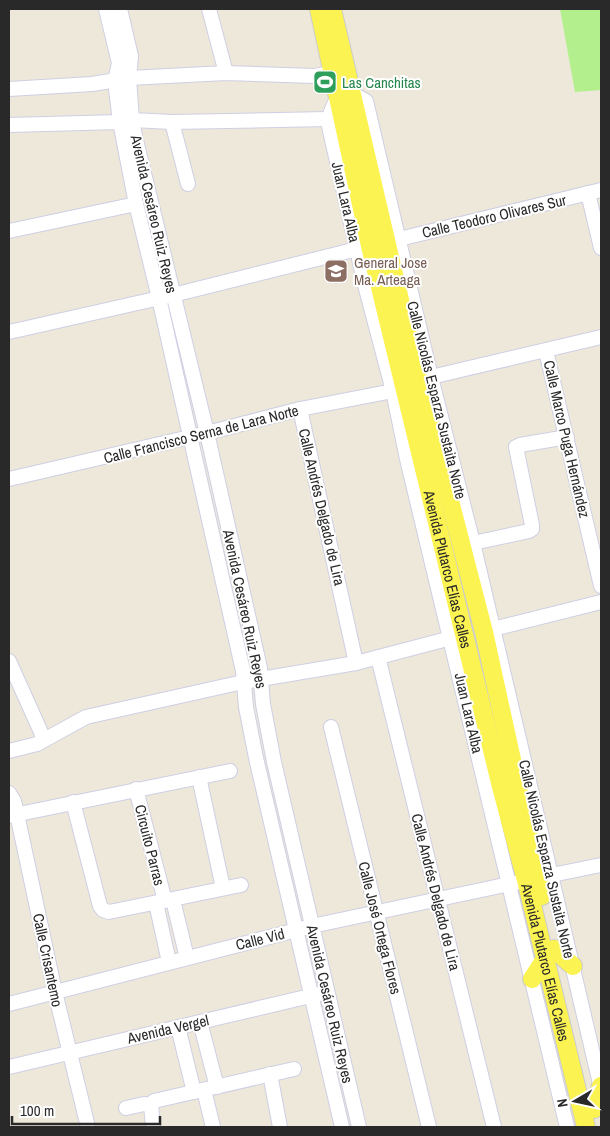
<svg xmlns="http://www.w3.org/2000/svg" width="610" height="1136" font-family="'Archivo Narrow',sans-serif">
<rect width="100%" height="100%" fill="#ede8da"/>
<path fill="#b3f08d" d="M560,9H601V90L575,92Z"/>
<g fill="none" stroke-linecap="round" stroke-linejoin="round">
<g stroke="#cfcfe4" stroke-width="16">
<g id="minor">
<path d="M106,9L119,63L115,81L120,122L136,204L159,298L243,671L246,707L256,758L342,1127"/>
<path d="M120,9L131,56L129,78L132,120L135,136L207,433L260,668L263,704L274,762L359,1127"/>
<path d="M209,9L226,73"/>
<path d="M9,89L92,84L129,78L226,73L315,76L342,71"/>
<path d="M350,92L366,101L431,377L473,543L601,1088"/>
<path d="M338,95L328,119L330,131L365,285L393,391L407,459L567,1127"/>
<path d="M172,122L188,184"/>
<path d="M9,125L120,122L132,120L172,122L328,119"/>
<path d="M588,193L601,248"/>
<path d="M9,231L136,204"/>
<path d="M391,241L601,190"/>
<path d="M9,332L173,295L365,247"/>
<path d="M546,351L601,586"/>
<path d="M431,377L601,337"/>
<path d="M300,409L356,663"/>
<path d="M9,479L207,433L300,409L393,391"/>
<path d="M473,543L529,531L532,529V525L516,447L520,445L567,437"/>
<path d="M493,629L601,602"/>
<path d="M378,657L494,1127"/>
<path d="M9,661L44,739"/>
<path d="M331,727L429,1127"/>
<path d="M9,751L37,744L86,717L243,682L356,663L451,638"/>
<path d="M199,777L223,888"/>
<path d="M136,789L165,901"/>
<path d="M9,793L14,801L17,814L55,992L88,1127"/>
<path d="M73,802L100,906L103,910L109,912L241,885"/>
<path d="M9,816L230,771"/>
<path d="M542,877L601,865"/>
<path d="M173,900L187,958"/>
<path d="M156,903L169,962"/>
<path d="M9,1004L312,926L519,882"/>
<path d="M200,1022L217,1087"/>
<path d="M178,1027L194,1092"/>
<path d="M9,1067L319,994"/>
<path d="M270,1074L280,1127"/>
<path d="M204,1090L213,1127"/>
<path d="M151,1105L153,1127"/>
<path d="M126,1108L144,1104L151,1105L154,1101L294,1069"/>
</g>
</g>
<g stroke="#ccc" stroke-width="20">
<g id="major">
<path id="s1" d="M319,9L370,246L501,787L526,880L586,1127"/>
<path d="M332,9L419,381L484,632L542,896"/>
<path d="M554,949L573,966"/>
<path d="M532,979L545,959"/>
<path d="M594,1109L601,1086"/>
</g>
</g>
<use href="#minor" stroke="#fff" stroke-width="14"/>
<use href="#major" stroke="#fbf351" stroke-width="18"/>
</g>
<defs>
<g id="stadium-square" transform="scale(1.25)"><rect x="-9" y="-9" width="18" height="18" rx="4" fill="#2e9e5b" stroke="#fff"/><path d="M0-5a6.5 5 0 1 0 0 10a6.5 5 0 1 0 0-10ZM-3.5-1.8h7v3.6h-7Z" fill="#fff"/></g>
<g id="school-square" transform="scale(1.25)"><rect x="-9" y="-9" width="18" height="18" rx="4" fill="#8d6e63" stroke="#fff"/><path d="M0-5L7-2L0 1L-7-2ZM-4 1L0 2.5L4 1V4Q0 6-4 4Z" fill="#fff"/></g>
</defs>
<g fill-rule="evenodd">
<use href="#stadium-square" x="325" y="82"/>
<use href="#school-square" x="336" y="271"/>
</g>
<g text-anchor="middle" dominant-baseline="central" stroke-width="4" stroke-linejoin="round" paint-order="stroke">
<g font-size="15" fill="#27864d" stroke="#fff" text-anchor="start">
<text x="342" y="82">Las Canchitas</text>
</g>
<g font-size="15" fill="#292929" stroke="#fff">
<text transform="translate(346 202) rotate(77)">Juan Lara Alba</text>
<text transform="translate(154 214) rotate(77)">Avenida Cesáreo Ruiz Reyes</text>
<text transform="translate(494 216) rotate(-13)">Calle Teodoro Olivares Sur</text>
<text transform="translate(437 400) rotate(76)">Calle Nicolás Esparza Sustaita Norte</text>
<text transform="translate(201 434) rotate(-14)">Calle Francisco Serna de Lara Norte</text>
<text transform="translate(567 439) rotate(77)">Calle Marco Puga Hernández</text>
<text transform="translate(322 507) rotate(77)">Calle Andrés Delgado de Lira</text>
<text stroke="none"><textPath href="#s1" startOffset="575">Avenida Plutarco Elías Calles</textPath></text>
<text transform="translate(245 609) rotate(78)">Avenida Cesáreo Ruiz Reyes</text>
<text transform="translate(469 713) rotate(77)">Juan Lara Alba</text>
<text transform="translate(150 845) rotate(76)">Circuito Parras</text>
<text transform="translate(547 859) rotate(77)">Calle Nicolás Esparza Sustaita Norte</text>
<text transform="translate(436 892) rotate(76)">Calle Andrés Delgado de Lira</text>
<text transform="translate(380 928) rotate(76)">Calle José Ortega Flores</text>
<text transform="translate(260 939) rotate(-14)">Calle Vid</text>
<text transform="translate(48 960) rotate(78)">Calle Crisantemo</text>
<text stroke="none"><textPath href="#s1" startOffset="980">Avenida Plutarco Elías Calles</textPath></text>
<text transform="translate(330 1004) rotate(77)">Avenida Cesáreo Ruiz Reyes</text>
<text transform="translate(168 1029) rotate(-13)">Avenida Vergel</text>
</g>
<g font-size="15" fill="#785e54" stroke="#fff" text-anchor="start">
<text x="354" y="262">General Jose<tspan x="354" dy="17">Ma. Arteaga</tspan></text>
</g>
</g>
<rect width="610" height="1136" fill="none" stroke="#292929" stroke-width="20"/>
<g transform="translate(575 1101) rotate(261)" stroke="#ffffff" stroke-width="4" paint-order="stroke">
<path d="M0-4L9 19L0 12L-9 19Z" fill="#292929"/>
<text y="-8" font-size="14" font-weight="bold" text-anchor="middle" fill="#292929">N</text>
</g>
<path d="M12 1116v8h148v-8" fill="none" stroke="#292929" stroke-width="2.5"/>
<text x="20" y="1116" font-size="15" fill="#292929" stroke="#ffffff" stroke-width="4" paint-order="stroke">100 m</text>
</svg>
